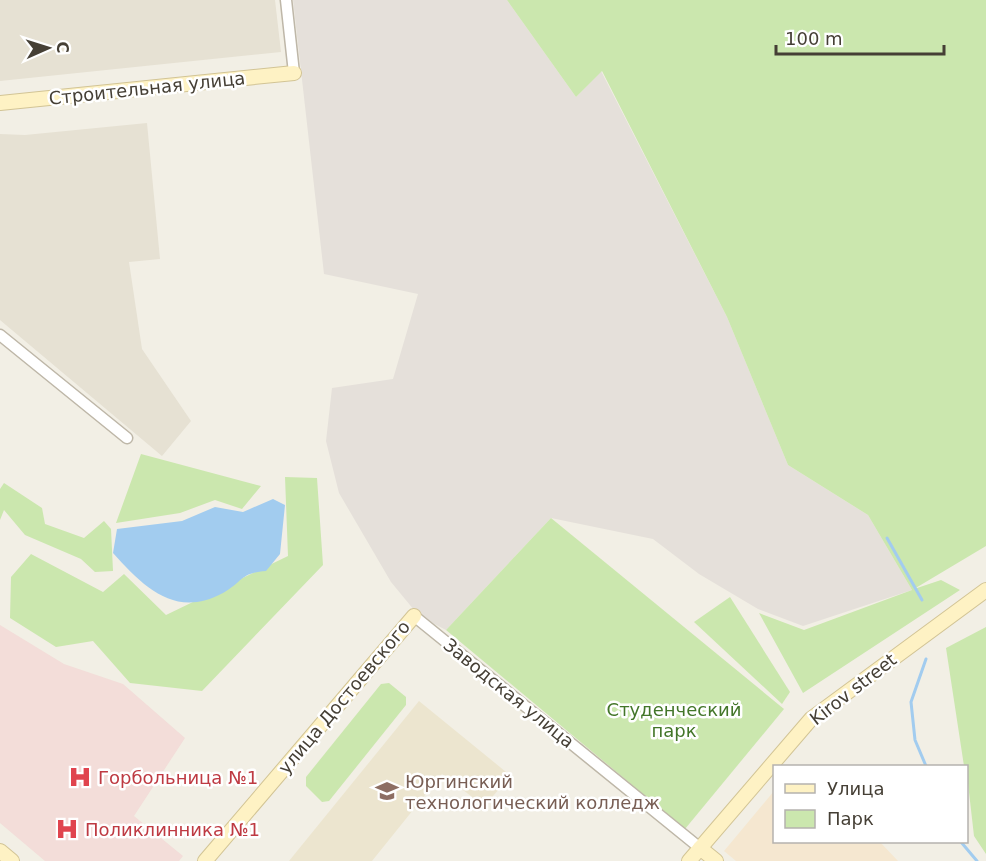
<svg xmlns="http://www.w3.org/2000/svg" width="986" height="861" font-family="'DejaVu Sans',sans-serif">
<rect width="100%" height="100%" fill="#f2efe5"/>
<g fill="#e6e1d3">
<path d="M0,0H275L281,52L0,81Z"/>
<path d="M147,123L160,259L129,262L142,349L191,421L162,456L0,320V134L25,135Z"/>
</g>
<path fill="#f5e7d0" d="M774,791V842H880L898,861H736L724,851Z"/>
<path fill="#e5e0da" d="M293,0H507L576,97L601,71L727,317L788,465L868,515L912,590L803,626L758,609L699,574L653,539L551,518L446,630L419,616L391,582L339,493L326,441L332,388L393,379L418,294L324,274Z"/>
<path fill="#ece5cf" d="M419,701L511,776L484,806L442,774L372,861H289Z"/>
<path fill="#f3ddd9" d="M0,625L64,664L123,684L185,738L134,816L183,856L179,861H45L0,823Z"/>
<g fill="#cbe7ae">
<path d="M507,0H986V546L914,589L941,580L960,590L803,693L759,613L804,630L912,590L868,515L788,465L727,317L602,71L576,97Z"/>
<path d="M141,454L261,486L242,509L215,500L180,513L116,523Z"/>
<path d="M285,477L317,478L323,565L202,691L130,683L93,641L56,647L10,618L11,577L31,554L103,592L124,574L166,615L288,556Z"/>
<path d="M4,483L42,508L45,524L84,538L104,521L111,529L113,571L95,572L81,559L25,535L4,510L0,520V489Z"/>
<path d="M551,518L784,709L685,829L446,630Z"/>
<path d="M730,597L790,692L782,704L694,622Z"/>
<path d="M986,627V854L974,836L966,766H964L946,648Z"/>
<path d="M389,683L406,697V705L329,801L322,802L306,786V777L381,684Z"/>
</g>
<path fill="#a2ccef" d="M273,499L285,505L280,554L266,571C240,573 243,582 223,593C175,619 144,587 113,553L117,529L182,521L215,507L243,512Z"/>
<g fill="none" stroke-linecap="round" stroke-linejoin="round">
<g stroke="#a2ccef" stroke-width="3">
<path d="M887,538L922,600"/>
<path d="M926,659L911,702L915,740L926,766"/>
<path d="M961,842L977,861"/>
</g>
<g stroke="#beb7a8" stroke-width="13">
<g id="street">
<path d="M286,0L294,73"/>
<path d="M0,335L127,438"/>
<path d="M414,616L700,848"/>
</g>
</g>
<g stroke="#d2c495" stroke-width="16">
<g id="secondary">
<path d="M0,103L294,73"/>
<path d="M700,848L716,861"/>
<path d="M0,851L12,861"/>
<path d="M205,861L414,616"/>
<path d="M689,861L811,719L986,590"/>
</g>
</g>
<use href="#street" stroke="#fff" stroke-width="10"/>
<use href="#secondary" stroke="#fef2c4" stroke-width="14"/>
</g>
<defs>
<g id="hospital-bare" transform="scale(1.8)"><path d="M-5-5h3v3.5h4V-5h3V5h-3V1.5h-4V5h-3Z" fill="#e0444e" stroke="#fff" stroke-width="2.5" paint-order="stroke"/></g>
<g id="university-bare" transform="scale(1.8)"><path d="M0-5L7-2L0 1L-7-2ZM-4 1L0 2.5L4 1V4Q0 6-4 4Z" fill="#8d6e63" stroke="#fff" stroke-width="2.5" paint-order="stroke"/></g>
</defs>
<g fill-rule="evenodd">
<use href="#hospital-bare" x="80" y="777"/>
<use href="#university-bare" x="387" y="791"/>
<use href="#hospital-bare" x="67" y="829"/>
</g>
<g text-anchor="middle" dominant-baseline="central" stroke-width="5" stroke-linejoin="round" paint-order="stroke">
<g font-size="18" fill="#453f35" stroke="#fff">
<text transform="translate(147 88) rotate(-6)">Строительная улица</text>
<text transform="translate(853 689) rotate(-38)">Kirov street</text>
<text transform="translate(509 693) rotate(39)">Заводская улица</text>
<text transform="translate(344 697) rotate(-50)">улица Достоевского</text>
</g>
<g font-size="18" fill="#437629" stroke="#fff">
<text x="674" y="709">Студенческий<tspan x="674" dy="21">парк</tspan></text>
</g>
<g font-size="18" fill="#be3a42" stroke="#fff" text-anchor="start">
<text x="98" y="777">Горбольница №1</text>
<text x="85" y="829">Поликлинника №1</text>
</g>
<g font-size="18" fill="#785e54" stroke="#fff" text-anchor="start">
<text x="405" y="781">Юргинский<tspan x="405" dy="21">технологический колледж</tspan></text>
</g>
</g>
<rect x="773" y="765" width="195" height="78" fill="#ffffff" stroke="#b5b2ae" stroke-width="1.5"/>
<rect x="785" y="784" width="30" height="9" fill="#fef2c4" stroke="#b5b2ae" stroke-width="1.5"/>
<text x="827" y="795" font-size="18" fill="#453f35">Улица</text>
<rect x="785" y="810" width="30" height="18" fill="#cbe7ae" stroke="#b5b2ae" stroke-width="1.5"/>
<text x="827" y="825" font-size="18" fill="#453f35">Парк</text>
<g transform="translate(48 48) rotate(87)" stroke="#ffffff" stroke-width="4.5" paint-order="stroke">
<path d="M0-4.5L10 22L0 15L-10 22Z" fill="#453f35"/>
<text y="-9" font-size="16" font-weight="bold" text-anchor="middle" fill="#453f35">С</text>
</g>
<path d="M776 45v9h168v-9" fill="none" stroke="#453f35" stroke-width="3"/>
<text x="785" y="45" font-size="18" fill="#453f35" stroke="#ffffff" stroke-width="4.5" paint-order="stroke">100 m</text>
</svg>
